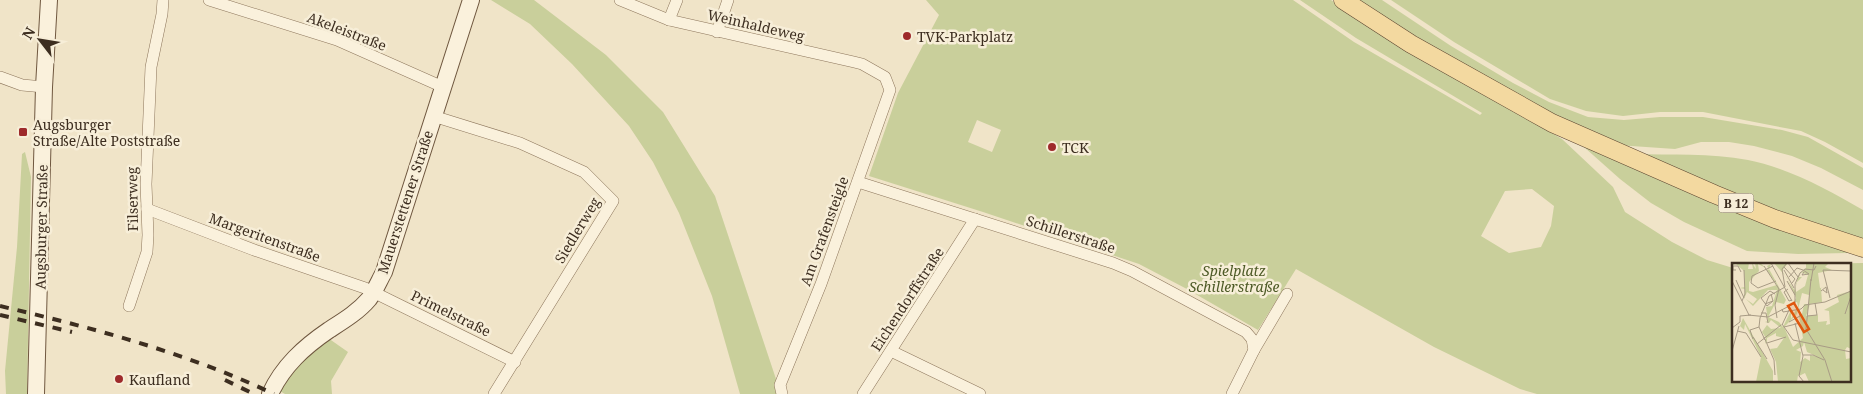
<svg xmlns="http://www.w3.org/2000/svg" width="1863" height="394" font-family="'Noto Serif',serif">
<rect width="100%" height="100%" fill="#f0e4c8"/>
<g fill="#c9cf9b" fill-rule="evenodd">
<path d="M491,0H534L606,55L663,112L715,196L777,382L779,394H740L712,296L679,213L653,162L629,126L572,64L530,24Z"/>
<path d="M926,0H1293L1354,42L1480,115L1482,113L1356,38L1300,0H1331L1365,23L1562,139L1613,187L1625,212L1672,242L1707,260L1733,268V380H1849V264H1795L1863,263V394H1537L1520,389L1434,347L1296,269L1258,330L1185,288L1139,264L983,212L869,176L898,93L939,15ZM977,120L1001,130L992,152L968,142ZM1532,189L1554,206L1551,226L1541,247L1509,253L1481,236L1505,191Z"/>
<path d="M1355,0H1382L1451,46L1513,83L1549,102L1588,117L1624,120L1660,117H1703L1782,130L1808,137L1863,168V190L1821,168L1792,156L1754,146L1729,142H1701L1675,149L1617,145L1515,96Z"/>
<path d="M1391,0H1863V163L1825,142L1801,131L1785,128L1703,112H1660L1623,116L1586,111L1550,99L1454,42Z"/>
<path d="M1586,144L1847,250L1848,253L1798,254L1747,251L1684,222L1651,203L1620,179L1584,147Z"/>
<path d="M25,152L31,177L27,394H6L5,371L17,247L22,154Z"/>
<path d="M1633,154C1671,155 1710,153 1748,160C1786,167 1829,190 1863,210V242L1779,214Z"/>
<path d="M328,338L348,352L331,381L332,394H285L278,390L297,363Z"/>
</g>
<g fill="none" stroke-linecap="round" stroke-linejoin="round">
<g stroke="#8d765c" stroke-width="12">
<g id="street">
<path d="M209,0L337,40L443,87"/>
<path d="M620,0L669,20L854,62L862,64L885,77L890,90L821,284L780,385L782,394"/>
<path d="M669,20L677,0"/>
<path d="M717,32L728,0"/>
<path d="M0,77L22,85L44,87"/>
<path d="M433,116L520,143L584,172L613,201L494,394"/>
<path d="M858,182L1113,263L1132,271L1246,332L1252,339L1254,350"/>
<path d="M147,209L254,250L365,288L515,362"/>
<path d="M129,306L147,252L148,235L146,184L151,67L162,14L163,0"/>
<path d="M891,351L980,394"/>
<path d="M863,394L975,219"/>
<path d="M1232,394L1254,350L1287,294"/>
</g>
</g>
<g stroke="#6f573f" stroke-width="18">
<g id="secondary">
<path d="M36,394L44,87L49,0"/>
<path d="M270,394C283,366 304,347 329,330C343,321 358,312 369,299C375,291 379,281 384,272L471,0"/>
</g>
</g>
<g stroke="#5b4430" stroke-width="19">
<path id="primary" d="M1343,0L1411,44L1552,123L1714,194L1775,219L1863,248"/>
</g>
<use href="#street" stroke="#faf1dc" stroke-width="11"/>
<use href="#secondary" stroke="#faf1dc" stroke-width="16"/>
<use href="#primary" stroke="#f3d9a0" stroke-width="18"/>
<g stroke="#3d2e20" stroke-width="4" stroke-dasharray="9 9" stroke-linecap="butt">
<path d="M0,306C93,328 187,353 274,394"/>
<path d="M0,315L72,332"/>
<path d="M225,380L254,394"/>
</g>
</g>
<g fill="#9e2a2b" stroke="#f7eed8" stroke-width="2">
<circle cx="907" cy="36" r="5"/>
<rect x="18" y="127" width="10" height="10" rx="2.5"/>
<circle cx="1052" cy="147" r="5"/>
<circle cx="119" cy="379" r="5"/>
</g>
<g text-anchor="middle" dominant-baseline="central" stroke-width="5" stroke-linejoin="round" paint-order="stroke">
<rect fill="#f7eed8" stroke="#756857" stroke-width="1" x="1718.5" y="193.5" width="35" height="19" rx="4"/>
<g font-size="12" font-weight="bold" fill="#3d2e20">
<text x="1736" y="203">B 12</text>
</g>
<g font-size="14" fill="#3d2e20" stroke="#f7eed8">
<text transform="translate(756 25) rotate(13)">Weinhaldeweg</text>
<text transform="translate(347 31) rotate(21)">Akeleistraße</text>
<text transform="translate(132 199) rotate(-91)">Filserweg</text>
<text transform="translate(405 202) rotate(-72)">Mauerstettener Straße</text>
<text transform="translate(41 227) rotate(-89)">Augsburger Straße</text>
<text transform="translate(577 230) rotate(-59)">Siedlerweg</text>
<text transform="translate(824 231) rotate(-70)">Am Grafensteigle</text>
<text transform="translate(1071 234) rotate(18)">Schillerstraße</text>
<text transform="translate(265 237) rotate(20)">Margeritenstraße</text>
<text transform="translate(907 299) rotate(-57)">Eichendorffstraße</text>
<text transform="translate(451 313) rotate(26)">Primelstraße</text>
</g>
<g font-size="14" fill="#3d2e20" stroke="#f7eed8" text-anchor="start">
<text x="917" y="36">TVK-Parkplatz</text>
<text x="33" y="124">Augsburger<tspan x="33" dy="16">Straße/Alte Poststraße</tspan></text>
<text x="1062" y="147">TCK</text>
<text x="129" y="379">Kaufland</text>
</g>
<g font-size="14" font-style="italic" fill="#4d5a26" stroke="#f7eed8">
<text x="1234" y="270">Spielplatz<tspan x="1234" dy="16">Schillerstraße</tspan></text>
</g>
</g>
<g transform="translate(1732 263)">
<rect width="119" height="119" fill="#f0e4c8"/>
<path d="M0,0H17L16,6H21L20,0L24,6L23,0H28L34,5L26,1L27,8L17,19V28L21,29L45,22L34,6L37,7L35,3L39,1L37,6L54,37L52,41L44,39L36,54L47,59L51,64L59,47V56L66,43L65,39L61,40L64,35L55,15L42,0H56L50,8L63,28L66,13L74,5V0H97L93,4L100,7L86,10L88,25L94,24L89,25L90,39L78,41L74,53L86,52V59L95,58L94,62L98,61L97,48L92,47L107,39L105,32L119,28V86L115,84L113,87L114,96L119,95V119H77L73,110L67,113L72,119L66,112L65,119H46L44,99L38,86L45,85L52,75L44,73V70L35,75V78L33,81L34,75L30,69L35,62L39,66L49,65L39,57L37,60L33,59L36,58L34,44L40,43L45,27H36L21,43L14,36L21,41L25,36L15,29L12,36L13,26L8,25L13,24L12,8L4,1L0,2V8ZM69,9L76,12L73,23L64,29V20L70,14H67ZM70,30L77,32V41H72L70,51L67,53L71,75L61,84L52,64L65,51ZM72,79L75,89L86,94L78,92V98L73,95L68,99L69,89L64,87L71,83ZM11,55L41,108V119H24L29,94L13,61L12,67L8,63Z" fill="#c9cf9b" fill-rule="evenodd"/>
<path fill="none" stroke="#a89b85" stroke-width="1" d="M39,0L60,38M56,0L66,14M32,3L47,26L43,42L45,55M41,3L20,13L19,20L26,25L44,18M52,4L63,16L60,20M4,7H1V3H6L9,9M52,7L62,25M71,7L77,11L70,12L72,9M91,7L98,35M91,7L119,8M57,14L65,5L71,7M79,16L74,66L93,97L100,119M4,17L12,35M0,18L17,52M55,18L63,32M79,18L82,0M56,26L52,29L57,38L60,37M89,28L94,24L95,30L91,27M10,38L13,31L12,7M41,38L35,43L29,35L38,28L43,31M33,41L41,38L39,31M50,46L51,49L69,46L73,42L93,39L119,28M29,50H34L36,60M113,51L119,33M16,52L36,54L63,40V21L68,10L73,6L82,7L84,3M75,53L85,52L83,40M28,55L37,33L53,24L50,6L55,0M28,55L27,64L33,77M57,59L68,53L67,47M63,60L71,93L67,113L72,119M50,61L61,77L119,89M50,62L57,47M52,64L68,60M0,65L8,59V53L19,52M5,68L14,70L29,94M21,74L35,96M32,74L42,97L43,112M21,76L18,67L27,64M35,80L54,74M25,81L49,62M0,88L7,63M71,92H81L92,97"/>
<path fill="#df570d" fill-opacity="0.15" stroke="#df570d" stroke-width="2.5" d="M62,40L77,66L72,69L56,43Z"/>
<rect width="119" height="119" fill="none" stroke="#3d2e20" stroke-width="2.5"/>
</g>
<g transform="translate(40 40) rotate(301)" stroke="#f7eed8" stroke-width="4" paint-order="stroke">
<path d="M0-4L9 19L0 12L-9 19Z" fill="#3d2e20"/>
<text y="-8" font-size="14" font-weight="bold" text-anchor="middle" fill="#3d2e20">N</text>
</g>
</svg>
